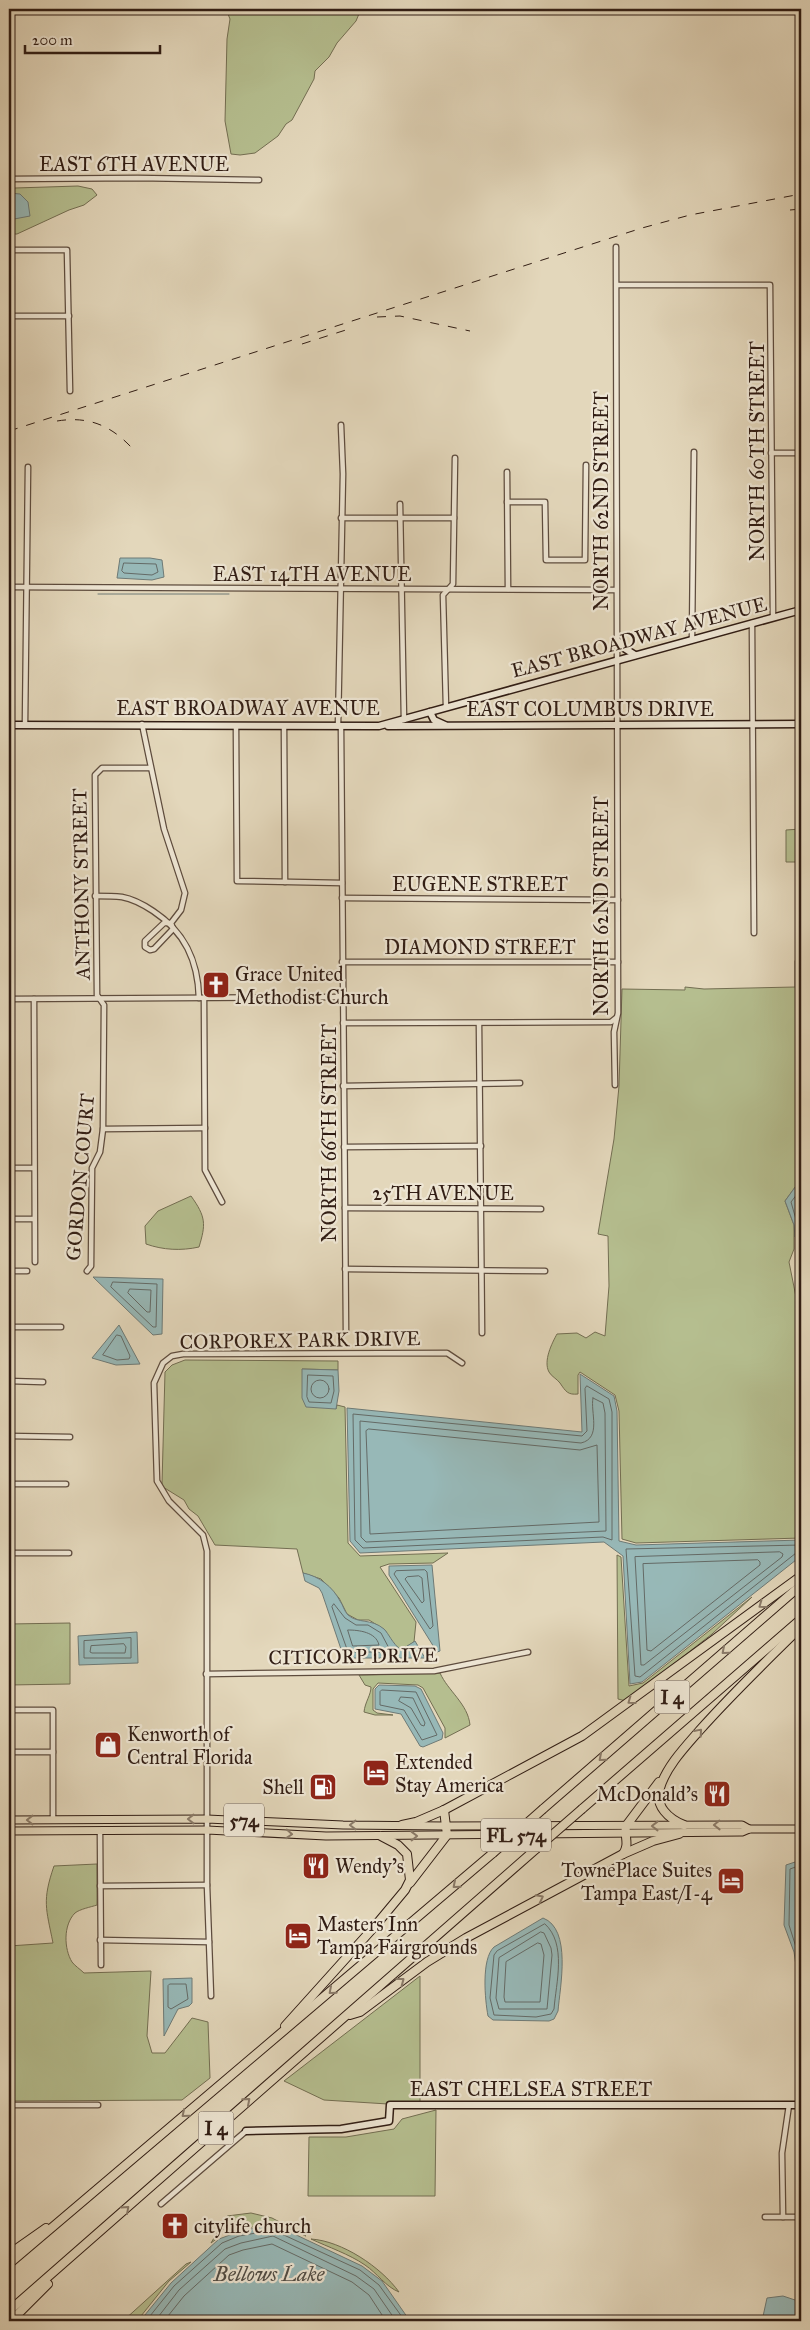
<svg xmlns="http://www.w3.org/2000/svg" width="810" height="2330" font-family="'IM FELL Great Primer',serif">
<rect width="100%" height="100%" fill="#e3d7bb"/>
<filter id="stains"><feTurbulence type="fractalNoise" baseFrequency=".004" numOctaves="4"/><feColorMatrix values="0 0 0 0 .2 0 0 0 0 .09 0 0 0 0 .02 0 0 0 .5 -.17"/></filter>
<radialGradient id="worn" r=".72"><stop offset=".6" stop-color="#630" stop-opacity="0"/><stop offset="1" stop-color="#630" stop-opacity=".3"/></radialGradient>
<g fill="#b5be8f" stroke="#736e52">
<path d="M226,9H361L356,21L337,43L329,57L315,71L314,79L299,107L292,120L286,124L278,136L255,153L240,155L231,154L225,121L227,39L230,19Z"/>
<path d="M78,186L92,189L97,195L84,205L69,210L17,234H9V191L15,188Z"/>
<path d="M801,829V862H786V830Z"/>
<path d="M801,954V1179L785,1201L794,1225V1249L789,1262L796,1297L801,1299V1538L636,1543L622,1539L619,1411L615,1395L580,1372L578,1375V1394C568,1395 566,1392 560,1383C557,1379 551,1376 549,1372C543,1361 552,1343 557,1334L577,1333L586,1338L595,1332L605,1336L609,1286L608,1236L598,1234L614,1139L619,1086L622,989L685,990V987L704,989L795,987V961L798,955Z"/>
<path d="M191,1196C206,1217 206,1224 199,1247C181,1251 163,1250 146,1244L145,1226L158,1211Z"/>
<path d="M185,1360L338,1361V1370L302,1369L336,1409L337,1405L345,1407L348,1543L360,1556L448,1553L433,1563L389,1564L380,1567L416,1622L414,1642L401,1650L392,1643L385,1630L369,1620H358L347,1614L339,1598L321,1579L303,1573L297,1549L215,1545L198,1516L189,1509L184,1500L163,1487L162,1484L165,1372L172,1365Z"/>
<path d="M617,1555L621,1557L629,1686L643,1683L752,1597L712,1634L626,1701L618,1699Z"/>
<path d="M70,1623V1684L9,1685V1624Z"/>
<path d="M440,1673C448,1691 468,1704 470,1725L445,1738V1728L423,1688L418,1685L378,1683L373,1689V1710L377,1713L393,1715H375L364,1712C365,1702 371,1695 371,1687L365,1685L359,1675Z"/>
<path d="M97,1864V1905C91,1907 80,1909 75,1913C63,1925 64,1949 72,1962C75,1966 80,1969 84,1973L151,1971L147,2036L152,2053H165L192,2018L208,2022L210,2078L182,2100L9,2101V1946L53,1943C46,1908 42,1901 54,1866Z"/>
<path d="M420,1976V2102L388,2104L324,2100L284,2081Z"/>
<path d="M436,2110L435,2196H308L309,2137H346L394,2129L402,2119Z"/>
<path d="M251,2213L272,2218L306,2236L273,2222L228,2233L223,2229L219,2237L211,2243L227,2216Z"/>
<path d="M311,2239C342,2241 381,2267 399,2292C386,2287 377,2273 365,2265C349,2254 328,2247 311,2239Z"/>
<path d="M191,2262L169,2281L137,2321H123L186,2264Z"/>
</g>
<g fill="#97b8b7" stroke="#6e7a76">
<path d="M9,193L20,194L28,202L30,216L9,220Z"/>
<path d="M120,558H150L162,560L164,577L152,580L117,578Z"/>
<path d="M801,1179L795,1237L794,1225L785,1201Z"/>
<path d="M801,1197V1297L799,1296L796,1245Z"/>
<path d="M93,1277L163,1279L162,1334L153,1335Z"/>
<path d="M119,1325L140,1364L116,1365L92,1358Z"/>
<path d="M302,1369L338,1370L339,1391L336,1409L306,1407L302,1398Z"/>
<path d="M580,1374L614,1396L617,1411L619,1541L636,1545L801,1540V1556L642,1682L630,1684L623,1556L604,1542L360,1553L350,1541L347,1408L582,1432Z"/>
<path d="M432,1565L440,1651L437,1652L389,1575V1566Z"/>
<path d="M303,1573C319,1576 333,1587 340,1601C343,1605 344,1611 348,1615C358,1624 371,1618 384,1629C389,1634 392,1643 401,1650L415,1641L425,1658H344L322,1593L319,1588L305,1581Z"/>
<path d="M137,1632L138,1663L79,1665L78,1636Z"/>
<path d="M379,1685L415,1686L421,1689L443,1733L442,1739L423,1747L420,1746L401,1714L375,1709V1689Z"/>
<path d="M801,1860V1982L798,1979L794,1952L784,1925L786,1865Z"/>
<path d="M543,1918C572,1929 560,1987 558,2011L554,2019L549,2021L493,2020L488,2016C485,2000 481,1959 494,1947Z"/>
<path d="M192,1978V2003L189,2006L178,2009L164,2036L163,1979Z"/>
<path d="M273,2224L362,2266L382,2281L410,2321H140L171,2283L219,2239L238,2232Z"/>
<path d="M783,2296L798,2301L801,2308V2321H762L767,2298Z"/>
</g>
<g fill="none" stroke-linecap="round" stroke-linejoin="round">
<g stroke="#646a66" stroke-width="1">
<path d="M124,563L156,564L158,572L152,575L124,573L122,571Z"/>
<path d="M801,1189L791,1202L801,1237"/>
<path d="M113,1282L157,1284L156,1327H153L111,1287Z"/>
<path d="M130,1289L151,1290L150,1312H147L128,1293Z"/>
<path d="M117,1335L121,1336L130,1356L129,1359L117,1360L103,1355Z"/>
<path d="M308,1375L333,1376L334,1391L331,1403L309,1402L307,1397Z"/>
<circle cx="320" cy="1389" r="9"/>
<path d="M587,1386L609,1399L612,1412V1540L603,1537L363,1548L355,1540L353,1414L582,1436L587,1431L585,1389Z"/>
<path d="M593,1398L603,1403L605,1413L606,1531L366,1542L361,1537L360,1421L581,1443C602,1438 590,1412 593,1398Z"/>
<path d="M369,1429L580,1450L597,1445L599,1522L370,1534L366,1431Z"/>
<path d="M801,1545L626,1549L635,1676L640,1677L796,1553L801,1552"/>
<path d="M780,1552L783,1554L782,1557L644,1665H641L635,1557Z"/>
<path d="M758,1560L760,1562V1565L651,1651L647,1650L643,1564Z"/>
<path d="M425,1570L427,1572L433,1626L430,1629L394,1574L396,1571Z"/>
<path d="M419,1576L422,1578L424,1601L422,1603L405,1579L407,1577Z"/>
<path d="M334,1604L345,1618L356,1625H368L381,1633L391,1652H348L332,1607Z"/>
<path d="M348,1630C359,1630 376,1632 379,1645L353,1646Z"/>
<path d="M131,1638V1658H84V1641Z"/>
<path d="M124,1644L126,1647L125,1653H92L90,1652L91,1646Z"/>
<path d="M382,1690L416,1692L437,1735L422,1740L404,1710L380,1705V1692Z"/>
<path d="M401,1697L413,1698L425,1723L424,1726L421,1725L411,1708L399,1701Z"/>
<path d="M801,1865L790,1869L789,1925L801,1963"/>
<path d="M801,1872L796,1875V1924L801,1940"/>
<path d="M545,1924C567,1944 556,1983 554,2009L551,2014L536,2017L494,2015L490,1998L494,1955L497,1951Z"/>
<path d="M541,1932L544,1933L551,1948L552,1955L547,2009H499L496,1998L499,1958Z"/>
<path d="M538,1943L541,1944L544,1955L540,2002H505L504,1997L506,1962Z"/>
<path d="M170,1984H186L188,1999L171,2009L168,2007V1986Z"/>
<path d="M146,2321L174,2286L222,2243L239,2236L273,2230L360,2270L379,2285L405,2321"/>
<path d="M155,2321L179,2290L225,2249L241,2243L273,2236L356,2276L374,2289L396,2321"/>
<path d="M164,2321L184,2296L229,2255L243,2250L272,2244L352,2282L369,2295L386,2321"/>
</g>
<path stroke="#6e7a76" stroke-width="1" d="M98,594H229"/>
<g stroke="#5e4c3e" stroke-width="7">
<g id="street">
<path d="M9,179L138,178L259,180"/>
<path d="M9,250H67L70,391"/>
<path d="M617,285H770L773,617"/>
<path d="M9,316H69"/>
<path d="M771,453H801"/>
<path d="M507,472L508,589"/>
<path d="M507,502H545L546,560H585L586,465"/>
<path d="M400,504L404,720"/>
<path d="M341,518H454"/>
<path d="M9,587L616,590"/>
<path d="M752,623L754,933"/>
<path d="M692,638L694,452"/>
<path d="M446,707L443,595L453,584L455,458"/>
<path d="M142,724L164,829L185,893L181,910L171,923L173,929L154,949L150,950L145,947V941L164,923H171"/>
<path d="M25,725L28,467"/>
<path d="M236,726L237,881L342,883"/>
<path d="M284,726L285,882"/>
<path d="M338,726L343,474L341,425"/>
<path d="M341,726L346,1331"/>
<path d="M95,896C104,896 113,896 122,897C133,899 144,905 153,911C185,932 198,961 199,998"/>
<path d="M342,898L618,900"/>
<path d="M342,962H618"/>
<path d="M204,998L205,1170L222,1202"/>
<path d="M9,999L343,997"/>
<path d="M34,999L35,1262"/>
<path d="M343,1023L611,1022L616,1018"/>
<path d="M479,1024L482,1333"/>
<path d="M615,1085L614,1032L618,1013L616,247"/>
<path d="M343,1086L520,1083"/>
<path d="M103,1129L205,1128"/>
<path d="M344,1147L481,1146"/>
<path d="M9,1168H34"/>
<path d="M345,1208L541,1209"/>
<path d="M9,1219H34"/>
<path d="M345,1269L545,1271"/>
<path d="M9,1271H27"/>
<path d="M87,1271L91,1266L92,1168L100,1152L103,1129L104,1005L97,995L95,775L102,768H150"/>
<path d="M9,1327H61"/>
<path d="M9,1381L43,1382"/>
<path d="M9,1436L70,1437"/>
<path d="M9,1484H66"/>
<path d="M9,1553H69"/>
<path d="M206,1674L434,1671L528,1652"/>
<path d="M9,1710H53V1752H9"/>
<path d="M53,1819V1752"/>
<path d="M100,1831L101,1965"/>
<path d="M100,1886L207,1885"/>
<path d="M100,1940L209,1942"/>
<path d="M211,1996L207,1885V1551L203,1535L169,1501L157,1481L154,1383L163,1363L172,1356L183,1354L447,1353L462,1363"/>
<path d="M9,2105H98"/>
<path d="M161,2204L246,2131"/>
<path d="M765,2217H801"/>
<path d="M783,2217L782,2153L789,2105"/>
</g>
</g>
<g stroke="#311d14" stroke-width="9">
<g id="secondary">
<path d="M617,640L624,648L635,655"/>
<path d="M430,712L434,720L445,725"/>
<path d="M9,725L379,726L801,610"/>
<path d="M388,726L801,724"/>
<path d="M246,2131L341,2129L389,2121L390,2105H801"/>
</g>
</g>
<g stroke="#311d14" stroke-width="9">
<g id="primary">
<path d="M9,1820L207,1819L343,1825L445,1826L742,1825L749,1829"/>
<path d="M9,1831L207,1830L326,1836L742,1832L749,1829H801"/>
</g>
</g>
<g stroke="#311d14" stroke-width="10">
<g id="highway">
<path d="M543,1809L801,1585"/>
<path d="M582,1809L801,1619"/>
<path d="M402,1825L416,1822L444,1810L582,1736L801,1576"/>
<path d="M684,1825C669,1819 654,1806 660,1788C666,1767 685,1747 699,1731C731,1695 766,1661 801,1627"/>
<path d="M623,1854C630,1844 624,1837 626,1826L659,1782"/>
<path d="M410,1883L447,1835L444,1810"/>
<path d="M350,2015L360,2012L427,1962L466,1938L623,1854L653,1841L679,1834"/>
<path d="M285,2026L375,1926L405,1890L410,1880L407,1854L398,1845L381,1836"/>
<path d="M9,2254L46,2228"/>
<path d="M9,2264L493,1853"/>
<path d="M9,2311L536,1849"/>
<path d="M11,2321L48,2284"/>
</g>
</g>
<use href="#street" stroke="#ede5d3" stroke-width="4.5"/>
<use href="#secondary" stroke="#ede5d3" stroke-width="6"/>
<use href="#primary" stroke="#e3d7bb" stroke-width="7"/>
<use href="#highway" stroke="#e3d7bb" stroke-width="8"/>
<g stroke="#311d14" stroke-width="1" stroke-dasharray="9 9" stroke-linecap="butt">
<path d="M790,210L801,209"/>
<path d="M377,317L400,316L470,331"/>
<path d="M302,344L349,329"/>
<path d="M57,421C88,416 110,425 131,447"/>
<path d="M9,431L642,228L690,215L801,194"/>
</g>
<g stroke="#311d14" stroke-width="10" stroke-linecap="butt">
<g id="highway-bridge">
<path d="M536,1849L582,1809"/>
<path d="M493,1853L543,1809"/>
</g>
</g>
<use href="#highway-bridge" stroke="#e3d7bb" stroke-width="8"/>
</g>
<defs><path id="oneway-chevron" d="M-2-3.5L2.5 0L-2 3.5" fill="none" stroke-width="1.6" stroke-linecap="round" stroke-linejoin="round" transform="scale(1.25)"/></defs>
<g stroke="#8a7a68">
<use href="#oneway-chevron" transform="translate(762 1605) rotate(144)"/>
<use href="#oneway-chevron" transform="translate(725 1651) rotate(139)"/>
<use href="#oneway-chevron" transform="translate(631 1701) rotate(144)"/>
<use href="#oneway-chevron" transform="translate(699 1732) rotate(-49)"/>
<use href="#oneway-chevron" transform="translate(602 1758) rotate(139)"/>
<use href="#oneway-chevron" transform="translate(191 1819) rotate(180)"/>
<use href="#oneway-chevron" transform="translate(30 1820) rotate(180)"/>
<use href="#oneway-chevron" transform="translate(353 1825) rotate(180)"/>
<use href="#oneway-chevron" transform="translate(717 1825) rotate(179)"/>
<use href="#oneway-chevron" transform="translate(655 1826) rotate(180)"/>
<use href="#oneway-chevron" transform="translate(289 1834) rotate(4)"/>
<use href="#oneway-chevron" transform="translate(414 1836) rotate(-1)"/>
<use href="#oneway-chevron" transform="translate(456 1885) rotate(139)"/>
<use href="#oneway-chevron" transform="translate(540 1898) rotate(-27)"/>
<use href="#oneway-chevron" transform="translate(401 1981) rotate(-37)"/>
<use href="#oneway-chevron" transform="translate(332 1991) rotate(139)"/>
<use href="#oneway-chevron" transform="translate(247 2101) rotate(-41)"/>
<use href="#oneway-chevron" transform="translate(185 2114) rotate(140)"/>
<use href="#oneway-chevron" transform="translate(126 2209) rotate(-42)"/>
</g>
<defs>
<g id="church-square" transform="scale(1.4375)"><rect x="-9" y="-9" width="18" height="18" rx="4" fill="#8f2418" stroke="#ede5d3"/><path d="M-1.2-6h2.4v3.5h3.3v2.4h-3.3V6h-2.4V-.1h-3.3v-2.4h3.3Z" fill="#fff"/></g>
<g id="shop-square" transform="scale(1.4375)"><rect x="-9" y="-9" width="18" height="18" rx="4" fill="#8f2418" stroke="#ede5d3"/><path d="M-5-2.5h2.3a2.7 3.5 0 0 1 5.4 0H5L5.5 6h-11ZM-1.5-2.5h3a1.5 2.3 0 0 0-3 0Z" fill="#fff"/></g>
<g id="hotel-square" transform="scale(1.4375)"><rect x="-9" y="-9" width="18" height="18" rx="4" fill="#8f2418" stroke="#ede5d3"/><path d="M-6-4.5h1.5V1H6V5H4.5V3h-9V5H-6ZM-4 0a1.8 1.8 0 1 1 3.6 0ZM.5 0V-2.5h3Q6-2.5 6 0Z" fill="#fff"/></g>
<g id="fuel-square" transform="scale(1.4375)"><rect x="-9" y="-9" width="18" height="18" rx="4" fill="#8f2418" stroke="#ede5d3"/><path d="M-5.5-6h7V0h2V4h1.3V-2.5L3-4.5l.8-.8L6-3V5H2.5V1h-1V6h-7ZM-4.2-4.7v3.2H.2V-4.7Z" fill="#fff"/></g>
<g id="restaurant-square" transform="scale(1.4375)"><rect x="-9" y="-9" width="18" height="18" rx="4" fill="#8f2418" stroke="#ede5d3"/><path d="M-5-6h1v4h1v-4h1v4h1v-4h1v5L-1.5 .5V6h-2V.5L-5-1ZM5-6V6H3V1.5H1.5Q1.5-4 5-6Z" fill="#fff"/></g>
</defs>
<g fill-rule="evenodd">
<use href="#church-square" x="216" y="985"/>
<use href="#shop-square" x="108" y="1745"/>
<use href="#hotel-square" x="376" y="1773"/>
<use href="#fuel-square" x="323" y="1787"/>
<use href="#restaurant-square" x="717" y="1794"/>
<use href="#restaurant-square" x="316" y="1866"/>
<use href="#hotel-square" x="731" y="1881"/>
<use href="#hotel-square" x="298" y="1936"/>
<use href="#church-square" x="175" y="2226"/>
</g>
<g text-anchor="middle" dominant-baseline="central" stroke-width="4.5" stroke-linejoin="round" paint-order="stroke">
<g fill="#ede5d3" stroke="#69594d" stroke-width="1">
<rect x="654.5" y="1680.5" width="35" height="33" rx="4"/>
<rect x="224" y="1803.5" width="40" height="33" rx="4"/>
<rect x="481" y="1818.5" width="70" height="33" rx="4"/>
<rect x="198.5" y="2111.5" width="35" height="33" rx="4"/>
</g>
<g font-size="19" font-weight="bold" fill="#311d14">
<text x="672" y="1697">I 4</text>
<text x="244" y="1820">574</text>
<text x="516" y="1835">FL 574</text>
<text x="216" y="2128">I 4</text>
</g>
<g font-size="20" fill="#311d14" stroke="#ede5d3">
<text x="134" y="164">EAST 6TH AVENUE</text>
<text transform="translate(757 451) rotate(-90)">NORTH 60TH STREET</text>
<text transform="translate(601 501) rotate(-90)">NORTH 62ND STREET</text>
<text x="312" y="574">EAST 14TH AVENUE</text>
<text transform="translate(639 637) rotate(-15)">EAST BROADWAY AVENUE</text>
<text x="248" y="708">EAST BROADWAY AVENUE</text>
<text x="590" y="709">EAST COLUMBUS DRIVE</text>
<text transform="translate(81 884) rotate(-91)">ANTHONY STREET</text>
<text x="480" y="884">EUGENE STREET</text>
<text transform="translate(601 906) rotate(-90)">NORTH 62ND STREET</text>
<text x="480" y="947">DIAMOND STREET</text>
<text transform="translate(329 1133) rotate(-90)">NORTH 66TH STREET</text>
<text transform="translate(80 1177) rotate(-85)">GORDON COURT</text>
<text x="443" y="1193">25TH AVENUE</text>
<text transform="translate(300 1340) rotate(-1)">CORPOREX PARK DRIVE</text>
<text transform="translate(353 1656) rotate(-1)">CITICORP DRIVE</text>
<text x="531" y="2089">EAST CHELSEA STREET</text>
</g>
<g font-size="20" fill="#311d14" stroke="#ede5d3" text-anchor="start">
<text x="235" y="974">Grace United<tspan x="235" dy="23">Methodist Church</tspan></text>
<text x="127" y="1734">Kenworth of<tspan x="127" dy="23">Central Florida</tspan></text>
<text x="395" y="1762">Extended<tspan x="395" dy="23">Stay America</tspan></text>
<text x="304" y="1787" text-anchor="end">Shell</text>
<text x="698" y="1794" text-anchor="end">McDonald's</text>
<text x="335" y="1866">Wendy's</text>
<text x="712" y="1870" text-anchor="end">TownePlace Suites<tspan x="712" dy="23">Tampa East/I-4</tspan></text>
<text x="317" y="1924">Masters Inn<tspan x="317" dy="23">Tampa Fairgrounds</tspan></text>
<text x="194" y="2226">citylife church</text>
</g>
<g font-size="21" font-style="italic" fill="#504c45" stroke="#ede5d3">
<text x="269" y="2274">Bellows Lake</text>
</g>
</g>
<rect width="810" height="2330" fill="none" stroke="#e3d7bb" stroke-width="30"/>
<rect x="10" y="10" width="790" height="2310" fill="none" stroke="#311d14" stroke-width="2.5"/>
<rect x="15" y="15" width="780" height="2300" fill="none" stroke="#311d14"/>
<path d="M25 45v8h135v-8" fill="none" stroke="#311d14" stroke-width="2.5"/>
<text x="32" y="45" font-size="15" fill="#311d14" stroke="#ede5d3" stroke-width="4" paint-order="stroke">200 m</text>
<rect width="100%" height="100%" filter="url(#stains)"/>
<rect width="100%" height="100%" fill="url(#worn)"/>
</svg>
